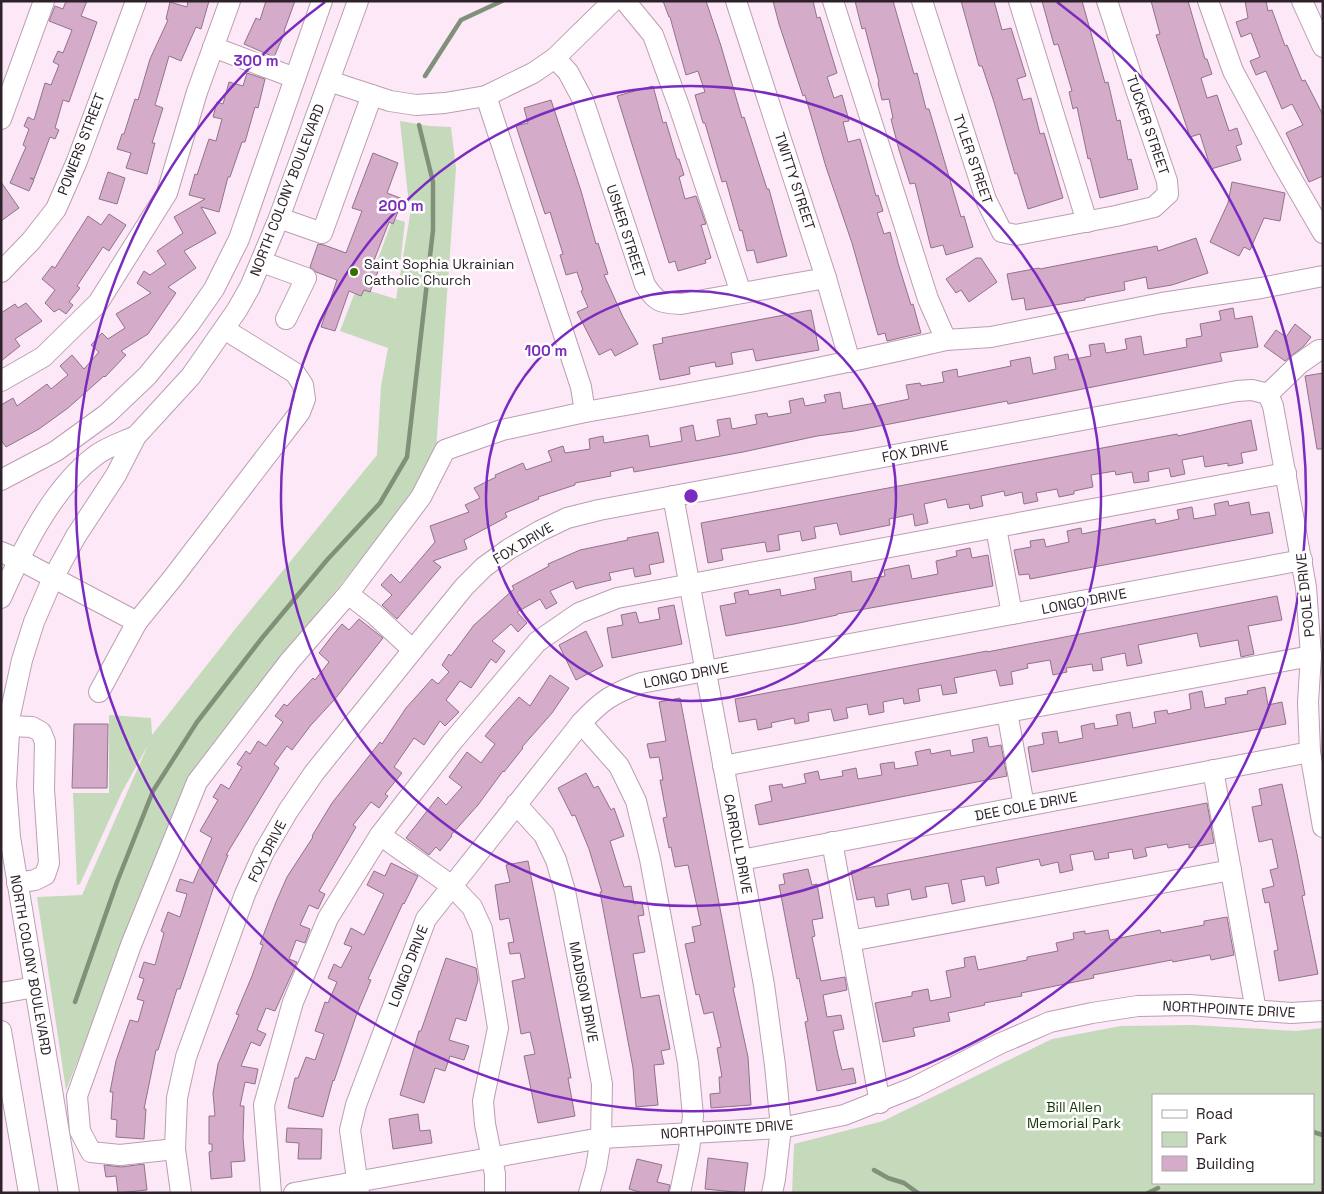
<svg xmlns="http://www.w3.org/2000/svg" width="1324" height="1194" font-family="'Space Grotesk',sans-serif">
<rect width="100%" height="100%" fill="#fde8f7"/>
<g fill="#c5dabb" fill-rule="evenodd">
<path d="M400,121L430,126L451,127L456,168L436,450L405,504L227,727L179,805L66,1090L37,897L82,895L148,745L122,792L80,884L77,885L73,793H109V715L151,718L152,735L236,628L377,455L381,386L388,348L340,331L357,287L396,299L410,215Z"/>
<path d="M393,218L405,222L400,266L378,259Z"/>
<path d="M1193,1025L1296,1031L1323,1028V1193H792L794,1144L883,1121L1052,1039L1121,1026ZM1313,1095V1183H1153V1095Z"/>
</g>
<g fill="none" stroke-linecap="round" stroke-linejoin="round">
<g stroke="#819078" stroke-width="4.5">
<path d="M425,76L461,20L502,1"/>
<path d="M75,1002L117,882L153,791L197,722L262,638L327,560L380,503L407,457L433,230V182L419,125"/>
<path d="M1313,1132L1323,1135"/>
<path d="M874,1170L888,1178L904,1183L918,1193"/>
<path d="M1148,1193L1158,1188"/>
</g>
</g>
<g fill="#d4abc9" stroke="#917389">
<path d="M66,1H87L81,16L97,22L69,102L63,100L55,128L59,130L55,139L50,137L34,179L30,178L34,180L29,191L10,183L26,147L23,145L29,129L24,126L28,117L34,120L45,83L51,85L59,65L53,62L58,51L63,53L72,30L49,21L55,6L63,9Z"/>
<path d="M188,1H209L201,29L196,27L181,61L169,56L155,105L163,108L152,143H155L147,174L126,168L131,153L117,149L122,134H124L135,99L138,100L150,59L168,20L166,19L170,2L187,7Z"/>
<path d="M266,1H295L284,31L285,32L274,57L244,44L256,18L260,20Z"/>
<path d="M663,1H706L721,46L742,118L744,117L767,189H769L787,256L757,263L754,250L747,251L742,230L740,231L726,181L722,182L705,123H703L695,95L705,92L698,71L686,75L670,17H669Z"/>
<path d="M773,1H813L817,18L820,17L837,73L827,77L834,98L842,95L849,121L843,122L848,142L860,139L876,196L878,195L883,211L877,213L884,234L890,232L898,263L911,305L913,304L921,333L887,341L885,333L878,335L852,243L826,167L805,95L803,96L779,24Z"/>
<path d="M855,1H893L914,74L917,73L926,109H929L961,217L964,216L973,247L946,255L943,245L931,248L915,183L910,184L899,150L891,119L893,118L889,99L882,100L878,83L879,82L865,28L862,29Z"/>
<path d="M961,1H994L1002,30L1011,28L1026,76L1017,79L1023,100L1031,98L1040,134L1044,133L1063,198L1028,209L1017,173L1015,174L994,102L982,66H979Z"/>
<path d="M1042,1H1082L1105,83L1108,82L1117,121L1120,120L1128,160L1131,159L1138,189L1100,198L1090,158L1088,159L1077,107L1073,109L1069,92L1072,91L1058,44L1054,45Z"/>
<path d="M1151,1H1188L1205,59H1207L1212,74L1201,78L1207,98L1217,95L1229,131L1237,128L1242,144L1236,146L1241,160L1211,169L1200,134L1190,137L1156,35L1160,34Z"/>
<path d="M1245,1H1266L1268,11L1272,10L1285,46L1287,45L1302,81L1305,80L1323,115V176L1309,182L1286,133L1303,125L1292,104L1282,109L1266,71L1256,75L1250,61L1260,57L1251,33L1241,37L1236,22L1248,18Z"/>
<path d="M247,73L265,79L258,108L255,107L245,142H242L230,177H228L219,212L201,207L216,233L184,251L196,268L168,287L176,293L148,334L121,351L126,355L105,377L104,376L68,408L39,429L6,447L1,440V405L13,398L17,406L47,384L51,389L68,375L60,366L72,355L84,369L99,352L91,345L102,333L108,339L125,328L116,314L151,293L137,283L144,271L150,275L166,264L157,251L183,233L174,217L205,199L189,195L195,174L197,175L209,139L216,141L222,119L213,117L217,102L223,104L229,82L243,86Z"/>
<path d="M653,86L663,123L666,122L677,159H679L684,175L679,177L685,199L696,196L706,224L701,225L711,258L705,260L706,263L678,271L675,261L669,263L617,96Z"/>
<path d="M551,100L581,191L596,244L598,243L608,274L604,275L623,317L638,344L615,356L611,349L599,355L577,312L588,307L581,291L583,290L577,272L566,275L560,255L563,254L550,212L545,214L516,126L528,123L524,108Z"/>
<path d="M373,153L398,163L387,193L403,199L393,224L389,222L373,263L380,266L370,292L364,290L361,296L349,291L335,331L321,327L337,280L316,272L310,267L318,244L324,245L346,253L362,211L352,208Z"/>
<path d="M108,172L125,178L117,204L99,199Z"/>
<path d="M1,182L19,208L1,221Z"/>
<path d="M1232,182L1285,193L1280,221L1264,218L1250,250L1244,247L1239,256L1210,242L1228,203Z"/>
<path d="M109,214L126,225L109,251L103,247L77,286L80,288L69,302L73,305L66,314L59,309L54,312L45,303L55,290L42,279L52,266L55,268L88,216L101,225Z"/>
<path d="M1196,238L1208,273L1172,285L1148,289L1146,277L1124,282L1125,290L1085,298V300L1026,310L1024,298L1012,300L1007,274L1039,268L1040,269L1157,246L1158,251Z"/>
<path d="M976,258H981L997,282L969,302L961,290L956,293L946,279Z"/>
<path d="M26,303L42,321L15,339L20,346L1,361V313L15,304L18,308Z"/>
<path d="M1233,308L1235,319L1252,316L1258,347L1220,353L1222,361L1008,404L1007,401L854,431L817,436L743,452L634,472L633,467L610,472L611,476L575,483V485L538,497L539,499L505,513L507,517L464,540L467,549L433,561L441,567L397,619L382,605L392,595L381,585L391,574L400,583L435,542L430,526L469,512L465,505L480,498L474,488L496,477L495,475L523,463L526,470L552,461L548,451L563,446L565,453L590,449L589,439L603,436L604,443L648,435L650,447L682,441L680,428L693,425L696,441L720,436L717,420L730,418L732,429L757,424L755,415L767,413L768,417L791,413L789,401L803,398L805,406L826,402L824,395L840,392L843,409L875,403L876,406L909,399L906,385L920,383L921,386L944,382L942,372L957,369L958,377L1011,366L1010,361L1030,357L1033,374L1056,369L1054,357L1068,354L1069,360L1091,356L1089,345L1104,343L1106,353L1127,349L1125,339L1141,336L1144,355L1187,347L1186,339L1202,336L1200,324L1221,320L1219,311Z"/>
<path d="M811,310L819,350L756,361L753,349L731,353L733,364L716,367L715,362L689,367L690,374L660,380L653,345L663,343L662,338Z"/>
<path d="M1295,324L1311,337L1304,346L1285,361L1264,346L1276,330L1286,337Z"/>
<path d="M1323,373V449H1317L1305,376Z"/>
<path d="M1251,420L1257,450L1241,453L1243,463L1228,466V463L1205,467L1203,456L1182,460L1185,474L1171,477L1169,468L1148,472L1149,481L1134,483L1132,472L1116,475L1115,471L1091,475L1093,487L1074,491V494L1059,497L1057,489L1036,493L1038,501L1024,504L1022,492L1005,496L1004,491L981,496L983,506L970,509L969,504L948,508L946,499L924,504L928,523L915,526L913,514L889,519L890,525L840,535L837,523L814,527L816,538L802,541L800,531L778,535L780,550L767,552L765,542L721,549L723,560L708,563L701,523L1177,434L1178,436Z"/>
<path d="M1228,501L1229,506L1249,502L1251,515L1269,512L1273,533L1030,579L1029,574L1019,575L1014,550L1031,547L1030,541L1044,539L1046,547L1069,542L1067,531L1081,528L1082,534L1155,519L1156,524L1179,519L1177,510L1192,507L1194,519L1216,515L1214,504Z"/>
<path d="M658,532L664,562L649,565L651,574L635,577L633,568L609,573L611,580L585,586L576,589L573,581L550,591L557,603L546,609L540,599L517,612L527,623L518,632L511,624L492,641L505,651L496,663L491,659L471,688L460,681L446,700L459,712L445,726L440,721L424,745L414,738L394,767L402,773L385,794L388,796L379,808L371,802L353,825L356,827L319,891L325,894L318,909L309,905L300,925L310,929L305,943L296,940L289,959L297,962L275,1011L266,1008L257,1030L266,1034L260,1046L251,1042L241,1066L258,1069L255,1084L245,1082L240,1106H244L243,1138L245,1161L231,1162L232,1177L211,1179L209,1152L212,1151V1144H209V1116H215L213,1093L218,1064L239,1015L236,1014L252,976L263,945L260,944L276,902L287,877L313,837L312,836L332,803L380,742L382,744L406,708L432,679L438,684L449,672L442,665L449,654L451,656L474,625L514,589L512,586L549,566L548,564L580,550L628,540L627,538Z"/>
<path d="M970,548L972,558L988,555L993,586L837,614V615L794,624L726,636L720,606L736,603L734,593L748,590L749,595L780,589L781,596L816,589L814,578L851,571L852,582L885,576L884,570L909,565L912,579L938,574L936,561L957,556L956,551Z"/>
<path d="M1277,596L1282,620L1248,626L1254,654L1241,657L1238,640L1200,647L1197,633L1138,645L1142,663L1127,666L1125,653L1101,658L1103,670L1093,671L1092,664L1066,668L1067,672L1053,675L1050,660L1027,664L1028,668L1011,672L1013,684L1000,686L996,670L954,678L957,693L943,695L941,685L918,689L920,701L904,704L903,698L883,702L884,712L869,715L867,704L846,708L848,718L834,721L831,709L808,713L809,721L795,724L794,718L771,723L772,727L758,730L756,719L739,722L735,699L987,651V652Z"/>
<path d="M674,605L682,644L612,658L607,628L623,625L621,615L636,612L639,623L660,619L658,608Z"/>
<path d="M359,619L383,638L335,699L311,725L292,750L287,746L274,764L279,768L226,855H228L216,884L215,883L180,989H177L158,1050H156L144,1109H146L144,1139L116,1137L117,1120L111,1119L113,1092H110L116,1061L130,1020L138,1022L144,1001L137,999L144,979L139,977L144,962L155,965L164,933L161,931L168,912L180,917L187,894L176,891L180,879L193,883L212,838L200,831L218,800L213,797L221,784L229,789L242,767L237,764L246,751L250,754L258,741L266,746L283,722L275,716L284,704L287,706L313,678L315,680L329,662L319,653L332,636L342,624L349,630Z"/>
<path d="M586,631L603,666L576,680L559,645Z"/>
<path d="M550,675L569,688L552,713L522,747L523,748L504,772L503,771L478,805L451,835L452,836L440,851L436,847L429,855L406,838L438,797L446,805L462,787L449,777L467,752L481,763L495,744L485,736L494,725L519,697L530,706Z"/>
<path d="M1265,687L1268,705L1282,702L1286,724L1032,772L1028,747L1044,744L1042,733L1057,731L1059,743L1083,738L1081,726L1094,723L1095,729L1118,725L1116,715L1130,712L1133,728L1156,723L1154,712L1167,710L1168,714L1191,709L1189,694L1202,691L1205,708L1226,704L1225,698L1248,694L1247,691Z"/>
<path d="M680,698L735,987L733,988L748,1057L751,1105L711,1108L710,1094L720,1093L719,1077H722L717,1048L721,1047L713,1012L704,1014L699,994L696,995L685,944L695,942L692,927L701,925L688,865L675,867L671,847L669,848L663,818L667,817L660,780H663L659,757L650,758L647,744L666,741L659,702Z"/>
<path d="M74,724H108L107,788H72Z"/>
<path d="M987,737L989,747L1001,745L1007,776L759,825L755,805L772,801L769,786L782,784L783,788L806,783L804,774L818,771L820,780L843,776L842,771L856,768L858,779L882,775L880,764L894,762L895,769L918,765L915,752L930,749L931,754L950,750L951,756L974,752L972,740Z"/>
<path d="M586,773L594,788L598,786L611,810L614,808L624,836L610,841L624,887L631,886L634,904L642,902L644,915L638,916L645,952L633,954L641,998L659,995L670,1049L661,1051L664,1064L654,1065L658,1105L636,1107L633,1068L600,892H602L589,849L575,815L572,816L558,788Z"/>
<path d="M1282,784L1297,854L1305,895L1302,896L1318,974L1279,981L1274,951L1278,950L1269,902L1265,903L1262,889L1274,886L1270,870L1278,868L1272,839L1259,842L1252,807L1262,805L1259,789Z"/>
<path d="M1207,803L1214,843L1189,848V844L1168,848L1167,844L1145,848L1147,856L1134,859L1132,849L1108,853L1109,858L1095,860L1093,851L1070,855L1073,870L1060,873L1058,862L1041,866L1039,859L996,868L999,883L986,886L984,876L961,880L965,901L952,904L948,883L925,887L927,897L912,900L910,889L887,894L889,905L876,907L874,897L857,900L851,871Z"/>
<path d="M528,861L571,1078H568L575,1116L538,1123L524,1056L535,1054L530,1032L521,1034L512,981L525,978L520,953L510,954L508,943L514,942L509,918L500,920L495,885L510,882L506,865Z"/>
<path d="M391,863L418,876L404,904L403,903L368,979L371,980L356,1016L334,1081L333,1080L323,1117L288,1108L295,1078H298L306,1057L315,1060L324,1034L315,1031L325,1002L328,1003L337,982L328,978L334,964L341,968L352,947L344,944L351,928L364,935L384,894L367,885L374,871L385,876Z"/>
<path d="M808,869L812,885L817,884L823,918L812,920L815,936L812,937L821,981L845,977L847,990L823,995L827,1017L841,1015L844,1029L833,1031L838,1055L842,1070L853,1068L856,1083L817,1091L805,1022L808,1021L799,978L797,979L779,885L785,884L783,874Z"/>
<path d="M1227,917L1234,955L1211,960L1210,955L1173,962L1172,960L1093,975L1094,978L1021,993L1022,996L984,1003L985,1005L948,1013L950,1021L913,1028L915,1036L883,1042L875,1003L912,996V992L928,989L930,1001L951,997L946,971L965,967L964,958L975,956L978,970L1027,960V957L1058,951L1056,943L1074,939L1073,933L1085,931V934L1108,930L1110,940L1160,930L1161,933L1204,925V921Z"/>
<path d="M446,958L476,968L478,980L466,1021L456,1018L449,1040L469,1046L464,1060L450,1056L445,1071L435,1068L424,1103L400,1095L419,1031H421Z"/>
<path d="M418,1114L420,1131L430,1130L432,1143L393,1149L389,1119Z"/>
<path d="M287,1128L322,1129L321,1159H298L299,1143L286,1142Z"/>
<path d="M708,1158L748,1163L744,1193L705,1189Z"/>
<path d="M637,1159L662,1165L657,1182L670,1185L668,1193H643L629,1189Z"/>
<path d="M144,1164L147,1190L118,1193L116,1176L106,1177L104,1165L121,1167Z"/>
</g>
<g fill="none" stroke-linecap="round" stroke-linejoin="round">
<g stroke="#bc9db4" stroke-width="22">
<g id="minor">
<path d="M625,1L653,35L680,109L741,293"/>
<path d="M736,1L826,278L850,362"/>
<path d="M833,1L928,299L946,340L991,337L1162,303L1261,288L1323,276"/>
<path d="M922,1L986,200L1002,232L1016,235L1116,216L1154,207L1168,194L1167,181L1137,93L1107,1"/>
<path d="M1019,1L1087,222"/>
<path d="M1208,1L1233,71L1283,164L1323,233"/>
<path d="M1302,1L1323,47"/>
<path d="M213,47L295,78"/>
<path d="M555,58L568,72L583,100L645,285C656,302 660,303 681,304L826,278"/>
<path d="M329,81L390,101L416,105L445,103L486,96L533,73L555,58L613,1"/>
<path d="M1,119L44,1"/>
<path d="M279,218L322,233L372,95"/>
<path d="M262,262L306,278L286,319"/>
<path d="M1,272L31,241L56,209L77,161L136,1"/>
<path d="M1,381L43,357L98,303L167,193L197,92L230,1"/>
<path d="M1268,394L1273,406L1306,587L1311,656L1308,702L1310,752L1323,827"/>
<path d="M1268,394L1299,364L1319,350H1323"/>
<path d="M585,412C706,391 826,368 946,340"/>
<path d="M1,480L56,451L107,414L147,376L188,326L214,289L239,239L322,1"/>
<path d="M673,496L741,860L764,985L775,1065L781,1128L775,1179L772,1193"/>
<path d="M996,528L1012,614"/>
<path d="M1,552L18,559L137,622L172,579L300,412L305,399L303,385L295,373L224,329"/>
<path d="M348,594L374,614L413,650"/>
<path d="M1,598C22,551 52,488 95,456C106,447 123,442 136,436"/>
<path d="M99,692L137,622"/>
<path d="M1007,712L1024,806"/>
<path d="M581,723L619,766L636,801L650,859L688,1063L693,1116L689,1150L680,1193"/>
<path d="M10,726L32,727L41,732L45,742L44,789L49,863L45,875L35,880L17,883"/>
<path d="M723,766L1007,712L1311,656"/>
<path d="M1213,770L1256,1011"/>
<path d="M516,804L544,835L556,860L565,891L602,1084L601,1138L596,1168L589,1193"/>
<path d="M380,835L452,742L537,642L579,613L617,598L1286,473"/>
<path d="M832,842L880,1103"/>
<path d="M741,860L1310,752"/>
<path d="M850,941L1231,870"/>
<path d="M1,993L35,987"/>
<path d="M1,1031L29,1193"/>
<path d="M175,1149L120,1155L91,1152L80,1131L77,1096L131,945L197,782L289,662L348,594L421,497L445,450L502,430L585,412L581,387L486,96"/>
<path d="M69,1193L10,837L6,785L10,715L22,660L34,622L53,578L76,536L116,475L136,436L191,376L237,310L250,287L279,218L358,1"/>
<path d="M181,1193L175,1149L177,1098L186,1057L245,894L264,852L288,811L314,773L413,650L464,587L484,567L509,549L540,531L567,518L599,510L1237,391L1252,390L1268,394"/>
<path d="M271,1193L264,1105L293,1002L328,918L380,835L452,886L472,907L482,929L498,1028L483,1101L485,1124L495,1174V1193"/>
<path d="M294,1193L601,1138L781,1128L844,1115L915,1087L999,1044L1050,1022L1092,1013L1138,1006L1189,1005L1291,1013L1323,1011"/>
<path d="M359,1193L350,1130L356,1105L426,919L581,723C602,700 612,694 641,683L1302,560"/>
</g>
</g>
<use href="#minor" stroke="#fff" stroke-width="20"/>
</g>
<g fill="none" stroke="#7b2cbf" stroke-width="2.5">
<circle cx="691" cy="496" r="205"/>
<circle cx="691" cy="496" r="410"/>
<path d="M1057 2A615 615 0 1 1 325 2"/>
</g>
<circle fill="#367000" stroke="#fff" stroke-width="2" cx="354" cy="272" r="5"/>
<g text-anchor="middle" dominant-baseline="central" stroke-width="5" stroke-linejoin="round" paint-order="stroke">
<g font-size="14" fill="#2d212a" stroke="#fff">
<text transform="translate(1148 125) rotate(71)">TUCKER STREET</text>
<text transform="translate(81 144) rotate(-69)">POWERS STREET</text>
<text transform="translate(973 159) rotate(71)">TYLER STREET</text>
<text transform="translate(795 181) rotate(72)">TWITTY STREET</text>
<text transform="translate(287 190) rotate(-69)">NORTH COLONY BOULEVARD</text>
<text transform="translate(626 231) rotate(72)">USHER STREET</text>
<text transform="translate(915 451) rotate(-11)">FOX DRIVE</text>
<text transform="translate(523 543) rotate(-31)">FOX DRIVE</text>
<text transform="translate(1305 595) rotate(-96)">POOLE DRIVE</text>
<text transform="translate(1084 601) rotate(-11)">LONGO DRIVE</text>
<text transform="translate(686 675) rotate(-11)">LONGO DRIVE</text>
<text transform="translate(1026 806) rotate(-11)">DEE COLE DRIVE</text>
<text transform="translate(738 844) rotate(79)">CARROLL DRIVE</text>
<text transform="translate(267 851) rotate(-63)">FOX DRIVE</text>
<text transform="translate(31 965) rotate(80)">NORTH COLONY BOULEVARD</text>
<text transform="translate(408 966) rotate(-69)">LONGO DRIVE</text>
<text transform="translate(584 992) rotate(79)">MADISON DRIVE</text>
<text transform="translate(1229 1009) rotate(3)">NORTHPOINTE DRIVE</text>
<text transform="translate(727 1129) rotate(-4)">NORTHPOINTE DRIVE</text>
</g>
<g font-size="14" fill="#2d212a" stroke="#fff" text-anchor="start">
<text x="364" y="264">Saint Sophia Ukrainian<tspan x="364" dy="16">Catholic Church</tspan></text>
</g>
<g font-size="14" fill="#143500" stroke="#fff">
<text x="1074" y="1107">Bill Allen<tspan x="1074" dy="16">Memorial Park</tspan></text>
</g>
</g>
<circle cx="691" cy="496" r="8" fill="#7b2cbf" stroke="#fff" stroke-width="2.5"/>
<g font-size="15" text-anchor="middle" font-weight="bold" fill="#7b2cbf" stroke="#fff" stroke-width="5" stroke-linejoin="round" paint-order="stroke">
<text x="256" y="66">300 m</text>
<text x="401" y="211">200 m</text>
<text x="546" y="356">100 m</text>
</g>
<rect width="1324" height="1194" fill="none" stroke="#2d212a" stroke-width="5"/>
<rect x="1152" y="1094" width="162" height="90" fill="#ffffff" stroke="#aba6aa"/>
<rect x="1162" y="1110" width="25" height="8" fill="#ffffff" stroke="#aba6aa"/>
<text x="1196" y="1119" font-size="15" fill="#2d212a">Road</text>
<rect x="1162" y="1132" width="25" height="15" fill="#c5dabb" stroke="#aba6aa"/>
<text x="1196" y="1144" font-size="15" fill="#2d212a">Park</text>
<rect x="1162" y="1156" width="25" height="15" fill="#d4abc9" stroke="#aba6aa"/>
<text x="1196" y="1169" font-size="15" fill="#2d212a">Building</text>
</svg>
